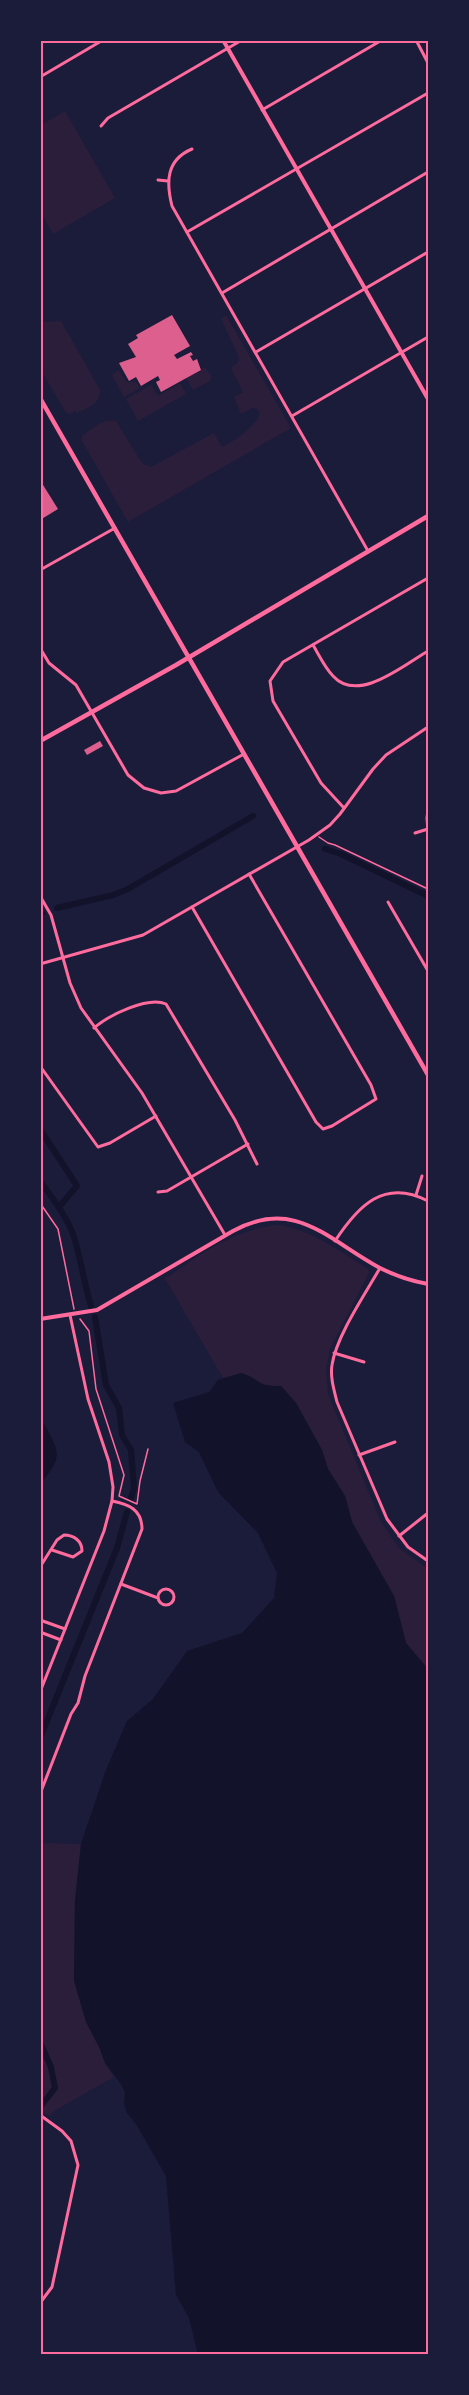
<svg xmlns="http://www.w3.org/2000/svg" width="469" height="2395" font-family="'Roboto Condensed',sans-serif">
<rect width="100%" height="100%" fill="#1b1b3a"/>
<g fill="#2a1e3b">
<path d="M65,111L115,198L53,234L41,213V125Z"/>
<path d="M226,315L291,428L128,522L82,441V436C92,429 102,418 116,421L142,463L151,467L214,433L222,447C234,441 256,427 260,413L257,409L252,408L241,414L234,397L243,392L231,368L238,362L239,357L221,319Z"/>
<path d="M61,321L100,390C101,404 87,408 77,413L75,411L70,414L66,413L41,370V322Z"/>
<path d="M205,367L211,376L210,381L193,390L186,378Z"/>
<path d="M118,370L127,382H136L140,388L124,397L112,375Z"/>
<path d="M180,383L186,394L138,421L126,399L151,385L158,396Z"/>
<path d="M277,1225C311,1229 339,1251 368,1269L369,1273L330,1349L326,1369L328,1394L381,1522L399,1548L428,1569V1669L406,1643L394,1596L352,1522L345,1496L328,1469L322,1450L296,1403L281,1386L262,1385L234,1375L223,1378L164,1277H168C200,1253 237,1229 277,1225Z"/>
<path d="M40,1843L81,1844L75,1901L74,1981L105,2063L114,2077L54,2111L50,2116L40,2111Z"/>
</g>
<g fill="#12122b">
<path d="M241,1373C260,1378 256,1387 281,1386L296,1403L322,1450L328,1469L345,1496L352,1522L394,1596L406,1643L428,1669V2354H198L189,2318L176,2295L166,2176L136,2124L127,2113L124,2103L125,2093L121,2084L105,2063L100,2049L86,2022L74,1981L75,1901L81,1844L106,1770L127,1721L153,1699L187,1651L242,1633L274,1598L277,1573L258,1533L218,1492L199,1452L185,1442L173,1403L209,1392L218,1380Z"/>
<path d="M44,1423C59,1452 64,1456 41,1483V1425Z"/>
</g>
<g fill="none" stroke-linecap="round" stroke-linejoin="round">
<g stroke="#12122b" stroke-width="6">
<path d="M325,849L341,854L428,896"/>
<path d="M57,908L113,895L128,889L253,816"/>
<path d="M40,913H42"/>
<path d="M40,1129L77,1186L59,1207"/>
<path d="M40,1181C53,1199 67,1216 74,1237C81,1260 84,1283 91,1306"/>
<path d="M95,1317L106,1385L119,1408L122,1435L131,1450L134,1488L131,1498"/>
<path d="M40,1738L117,1548L127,1512"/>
<path d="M40,2042L51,2067L55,2088L40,2107"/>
</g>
</g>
<g fill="#dd5f8e">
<path d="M172,315L190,346L174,355L177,359L191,352L193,355L190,356L193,361L197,359L201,370L161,392L156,382L160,380L158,376L141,386L136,377L129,381L119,363L136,357L128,344L138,338L136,335Z"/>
<path d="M40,480L58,509L40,520Z"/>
<path d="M100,741L103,746L87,755L84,750Z"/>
</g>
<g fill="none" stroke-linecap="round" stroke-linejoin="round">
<g stroke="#ff6b9d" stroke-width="1.5">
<path d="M319,837L328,843L335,845L428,889"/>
<path d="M40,1203L58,1229L74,1309"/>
<path d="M80,1319L89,1331L96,1389L124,1475L119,1496L137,1504L140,1481L148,1449"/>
</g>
<g stroke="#ff6b9d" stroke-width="3">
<path d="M416,40L428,63"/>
<path d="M40,77L103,40"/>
<path d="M262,110L382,40"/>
<path d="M101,126L108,118L242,40"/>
<path d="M192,149C166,160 166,182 172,206L368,551"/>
<path d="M158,180L168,181"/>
<path d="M187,232L428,93"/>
<path d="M222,293L428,172"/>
<path d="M256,352L428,252"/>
<path d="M292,416L428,337"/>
<path d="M40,570L115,528"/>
<path d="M313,645C319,655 325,668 333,676C358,704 404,665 428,651"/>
<path d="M40,648L49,663L76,685L128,775L144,788L161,793L176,791L244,754"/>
<path d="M344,808L321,783L273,701L270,681L283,662L428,578"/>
<path d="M428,810L427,818L428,832"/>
<path d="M415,833L428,829"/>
<path d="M40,896L51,915L70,983L81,1008L142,1093L225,1235"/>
<path d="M388,902L428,971"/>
<path d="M192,907L316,1122L323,1129L332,1126L376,1099L371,1085L249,874"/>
<path d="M40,964L143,935L309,840L330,825L340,814L373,769L386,755L428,727"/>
<path d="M94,1028C109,1015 148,996 166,1004L235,1120L257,1164"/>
<path d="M40,1066L98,1147L110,1143L156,1116"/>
<path d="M158,1192L167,1191L248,1144"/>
<path d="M416,1195L422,1176"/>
<path d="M335,1241C358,1206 384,1178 428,1201"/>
<path d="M380,1268C365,1294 336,1337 332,1365C330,1377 334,1390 337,1402L387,1519L408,1547L428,1561"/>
<path d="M334,1353L364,1362"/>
<path d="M359,1455L395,1442"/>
<path d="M399,1536L428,1513"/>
<path d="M40,1567L57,1540L64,1535C74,1535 82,1541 82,1551L73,1557L52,1550"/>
<path d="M121,1584L158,1598"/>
<circle cx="166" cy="1597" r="8"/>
<path d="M40,1620L65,1629"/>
<path d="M40,1632L61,1640"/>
<path d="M40,1692L104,1531L112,1501L113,1487L109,1462L88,1399L70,1315"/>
<path d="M40,1794L71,1714L78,1703L85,1676L142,1529C142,1510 129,1504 112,1501"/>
<path d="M40,2115L62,2131L71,2141L78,2165L52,2287L40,2303"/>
</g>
<g stroke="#ff6b9d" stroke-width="4">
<path d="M223,40L428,399"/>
<path d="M40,1319L97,1310L233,1231C295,1197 328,1240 380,1268C396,1276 411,1281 428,1284"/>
</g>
<g stroke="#ff6b9d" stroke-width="4.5">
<path d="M40,398L428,1075"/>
<path d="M40,741L176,665L428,516"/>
</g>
</g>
<rect width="469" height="2395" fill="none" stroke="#1b1b3a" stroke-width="84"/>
<rect x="42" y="42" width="385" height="2311" fill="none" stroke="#ff6b9d" stroke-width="2"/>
</svg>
